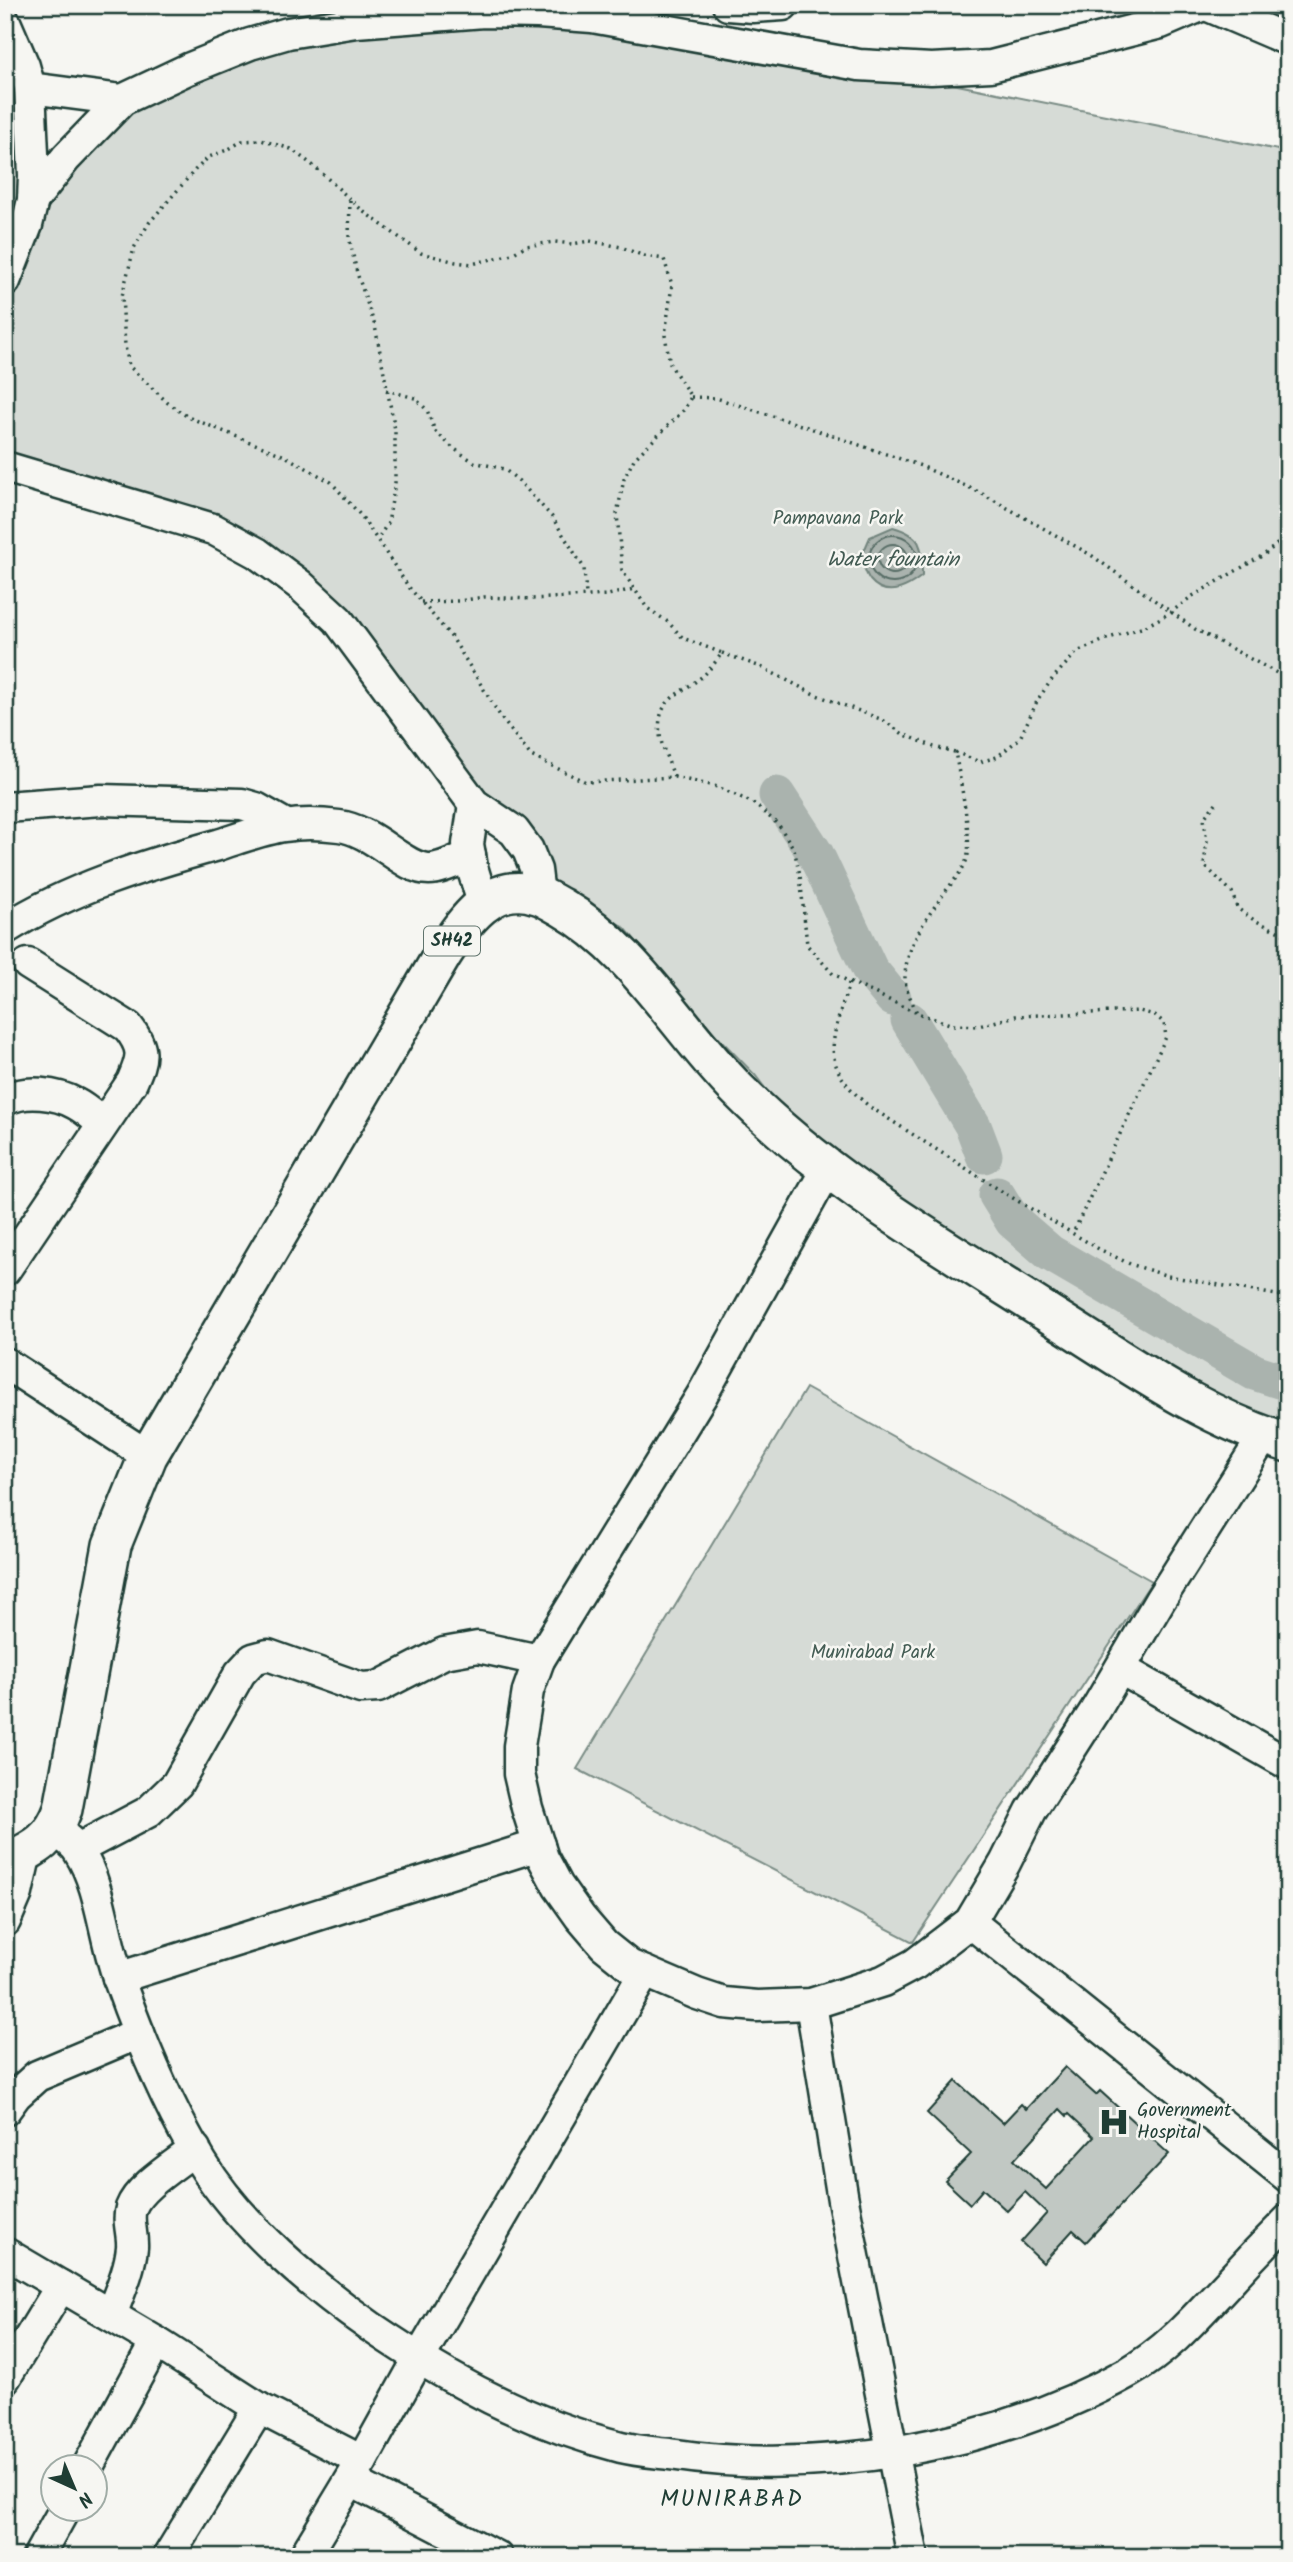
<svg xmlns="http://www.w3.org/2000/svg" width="1293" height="2562" font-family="Kalam,sans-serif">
<rect width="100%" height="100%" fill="#f6f6f2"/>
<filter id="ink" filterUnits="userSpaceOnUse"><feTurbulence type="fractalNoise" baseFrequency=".0143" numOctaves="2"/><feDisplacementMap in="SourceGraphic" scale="14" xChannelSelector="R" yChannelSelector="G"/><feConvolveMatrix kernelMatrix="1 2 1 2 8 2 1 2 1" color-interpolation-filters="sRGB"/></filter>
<g filter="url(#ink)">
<g fill="#d6dbd6" stroke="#7a8c85" stroke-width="2">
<path d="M484,12L859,65L1288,152V1443L827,1170L755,1075L714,1033L625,928L536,870L413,721L257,553L5,459V282L14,258L75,162L127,114L250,44Z"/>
<path d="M806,1388L1152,1581L913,1942L577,1769Z"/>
</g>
<path fill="#aab3ae" stroke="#72847d" stroke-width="2" d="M893,527C924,536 922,547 922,576C907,588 886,599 870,580C866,575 863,564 861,558L870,537Z"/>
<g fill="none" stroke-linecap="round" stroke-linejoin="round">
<g stroke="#576c65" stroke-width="2">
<circle cx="893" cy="559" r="24"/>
<circle cx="893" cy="559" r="15"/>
</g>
<g stroke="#aab3ae" stroke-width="37">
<path d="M777,795L816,855L870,970L893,998"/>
<path d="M909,1020L973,1126L984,1155"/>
<path d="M997,1195L1013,1221L1050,1253L1254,1372L1288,1383"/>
</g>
</g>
<path fill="#c1c8c3" stroke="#1f3d34" stroke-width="2" fill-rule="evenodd" d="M1065,2067L1096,2095L1100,2091L1169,2154L1086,2242L1073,2230L1043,2263L1021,2242L1047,2213L1025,2192L1007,2211L983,2189L970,2204L945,2181L971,2154L927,2113L956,2081L1003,2123L1021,2104L1026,2109ZM1060,2109L1067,2116L1069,2114L1094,2137L1046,2189L1014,2160Z"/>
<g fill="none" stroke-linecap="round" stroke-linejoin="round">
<g stroke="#1f3d34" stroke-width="35">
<g id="minor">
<path d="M728,5L753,7L783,5"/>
<path d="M1206,5L1288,40"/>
<path d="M5,22L24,66L30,88L34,175L33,200L27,225L5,281"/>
<path d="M30,88L122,100"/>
<path d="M33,200L66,158L122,100L188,69L250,44L288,33L356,22L484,12L538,13L592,17L859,65L931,69L991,66L1161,23L1203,5"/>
<path d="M5,467L213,529L257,553L300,585L338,620L474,804L514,831L528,850L536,870L539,895"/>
<path d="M474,804L468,844L472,867L483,903"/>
<path d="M5,807L101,800L242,804L256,808L286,825"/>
<path d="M5,929C70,888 145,865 218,845C240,838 263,829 285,826C302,823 323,824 339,826C374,830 403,869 429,869C442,869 458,860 470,855"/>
<path d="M5,1100C25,1089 57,1093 76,1104C86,1109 95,1118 103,1124"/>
<path d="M827,1170L702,1395L539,1660L528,1691L519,1746V1774L527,1808L543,1858L558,1886L580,1917L604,1945L629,1965L697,1994L724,2003L757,2006L811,2004L883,1981L915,1964L970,1922L1005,1863L1031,1811L1095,1711L1160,1600L1264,1436"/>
<path d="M5,1270L132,1082C143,1057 145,1049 128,1027L28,964"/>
<path d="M5,1363L148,1456"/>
<path d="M1121,1669L1288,1764"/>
<path d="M55,1830C63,1836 74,1843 79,1852C101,1886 104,1938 118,1977C139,2037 169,2108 202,2163C240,2225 312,2286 371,2327C449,2380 529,2424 621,2447C637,2451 653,2452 669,2454C821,2477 995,2447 1129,2372C1168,2350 1196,2317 1226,2285C1246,2263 1267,2241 1288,2220"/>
<path d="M78,1849L148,1812L177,1784L240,1673L253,1659L268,1655L361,1688L378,1687L444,1653L478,1647L539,1660"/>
<path d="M5,1921L17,1893L26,1852"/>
<path d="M970,1922L1288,2177"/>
<path d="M118,1978L539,1845"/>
<path d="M811,2004L843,2200L913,2557"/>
<path d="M5,2110L16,2095L37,2076L139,2033"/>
<path d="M5,2253L156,2342L259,2408L362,2461"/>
<path d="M111,2315C119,2293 130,2270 132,2247C133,2234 127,2221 131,2208C139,2186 177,2164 195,2149"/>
<path d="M5,2378L61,2286"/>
<path d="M87,2468L156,2342"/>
<path d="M351,2481L497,2557"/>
<path d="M38,2557L64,2510"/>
<path d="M168,2557L259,2408"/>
<path d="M304,2557L362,2461L418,2360L645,1972"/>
</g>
</g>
<g stroke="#1f3d34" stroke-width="42">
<path id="major" d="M5,1863C35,1848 51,1842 63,1809L112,1545L148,1456L443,954C464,922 492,879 537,895C545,897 553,903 561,907C636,950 678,1030 738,1090C829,1182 941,1245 1049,1314C1125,1361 1201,1417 1288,1443"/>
</g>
<g stroke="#1f3d34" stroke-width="3.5" stroke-dasharray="2 5" stroke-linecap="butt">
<path d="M350,200L349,237L357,273L375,326L395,430V483L388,523L378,538"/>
<path d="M386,390L415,398L427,410L435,431L453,448L474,462L504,469L519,481L552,517L584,568L586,595"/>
<path d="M691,397L716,398L804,426L921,466L979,492L1091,555L1195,629L1288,679"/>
<path d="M421,602L459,601L484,597L531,599L608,595L634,589"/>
<path d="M722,653L761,667L814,694L883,720L903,734L934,747L955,752C959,774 973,840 967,859C962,873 951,883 943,895C926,918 905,948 905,978C905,989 913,1003 917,1013"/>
<path d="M955,752L980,762L997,757L1020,738L1038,699L1053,678L1077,652L1109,638L1144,627L1170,613L1191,597L1265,554L1288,535"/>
<path d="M674,777C670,764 662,749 660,735C655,697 683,694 705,674C711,668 717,660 722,653L683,638L668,622L647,608L622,570L617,514L624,479L634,459L684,410L691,397L670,364L665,335L672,285L664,259L644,256L621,247L590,241L572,244L555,242L525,246L512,254L472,264L456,262L421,253L364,212L315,167L291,149L261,140L242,141L229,149L209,157L195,170L149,223L134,248L122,296L125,346L129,366L168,403L188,417L285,456L331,482L362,517L408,586L453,639L502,719L531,756L586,782L674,777L718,787L753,803L778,824L794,849L800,875L807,945L833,974L917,1013L953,1025L979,1026L1016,1016L1139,1011L1155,1015L1164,1023L1166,1037L1073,1233"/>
<path d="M1216,803L1204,818L1207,841L1204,865L1232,892L1237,908L1254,920L1288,936"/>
<path d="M849,983C832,1042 817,1063 870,1107L1006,1194L1099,1249L1130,1264L1168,1276L1288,1297"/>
<path d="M1288,1138V1185"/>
</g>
<use href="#minor" stroke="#f6f6f2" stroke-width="30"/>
<use href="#major" stroke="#f6f6f2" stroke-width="37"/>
</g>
</g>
<defs>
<g id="hospital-bare" transform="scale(2.415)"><path d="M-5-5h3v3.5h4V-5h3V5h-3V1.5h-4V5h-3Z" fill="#1f3d34" stroke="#f6f6f2" stroke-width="2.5" paint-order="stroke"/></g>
</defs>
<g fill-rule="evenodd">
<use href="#hospital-bare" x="1114" y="2122"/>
</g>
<g text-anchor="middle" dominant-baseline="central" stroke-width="5" stroke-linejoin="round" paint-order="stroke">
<rect fill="#f6f6f2" stroke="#60746d" stroke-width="2" x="424" y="926.5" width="56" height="29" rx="5"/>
<g font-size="18" font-weight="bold" fill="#1f3d34">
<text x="452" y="941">SH42</text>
</g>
<g font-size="19" fill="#445d54" stroke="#f6f6f2">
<text x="838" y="519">Pampavana Park</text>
<text x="873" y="1653">Munirabad Park</text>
</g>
<g font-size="19" fill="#1f3d34" stroke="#f6f6f2" text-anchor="start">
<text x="1137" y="2111">Government<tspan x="1137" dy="22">Hospital</tspan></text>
</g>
<g font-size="21" font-style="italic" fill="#425a52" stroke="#f6f6f2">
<text x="893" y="560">Water fountain</text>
</g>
<g font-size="23" letter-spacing="2" fill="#1f3d34" stroke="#f6f6f2">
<text x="732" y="2500">MUNIRABAD</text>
</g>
</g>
<rect width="1293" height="2562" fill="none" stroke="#f6f6f2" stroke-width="28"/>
<rect x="14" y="14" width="1265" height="2534" fill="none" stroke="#1f3d34" stroke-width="2.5" filter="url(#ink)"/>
<g transform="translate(74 2488) rotate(136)"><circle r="33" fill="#f6f6f2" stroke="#a0aca6" stroke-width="2"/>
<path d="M0-5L12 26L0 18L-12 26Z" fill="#1f3d34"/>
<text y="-10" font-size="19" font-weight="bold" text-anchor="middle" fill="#1f3d34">N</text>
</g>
</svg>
